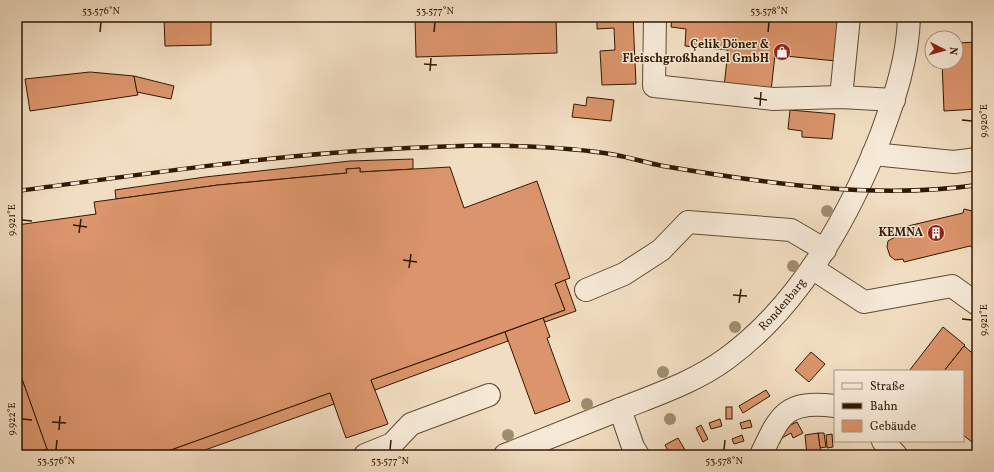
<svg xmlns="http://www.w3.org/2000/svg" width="994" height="472" font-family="Vollkorn,serif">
<rect width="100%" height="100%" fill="#f1ddc1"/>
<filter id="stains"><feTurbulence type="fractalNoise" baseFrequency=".005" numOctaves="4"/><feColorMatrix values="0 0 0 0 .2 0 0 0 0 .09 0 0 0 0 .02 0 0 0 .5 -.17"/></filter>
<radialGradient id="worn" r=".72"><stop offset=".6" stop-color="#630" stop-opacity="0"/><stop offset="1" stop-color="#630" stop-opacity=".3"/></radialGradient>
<g fill="#db946b" stroke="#311902">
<path d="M164,17H211V45L165,46Z"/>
<path d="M415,17H556L557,53L416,57Z"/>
<path d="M597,17H633L636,84L602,85L600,51L615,50L614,28L597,29Z"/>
<path d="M672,17H840L836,61L775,55L771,91L724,87L728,50L685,46L686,29L671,27Z"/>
<path d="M977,42V109L944,111L942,62H956V43Z"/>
<path d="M90,72L134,76L138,95L30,111L25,79Z"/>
<path d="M134,76L174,86L171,99L137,92Z"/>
<path d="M587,97L614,100L611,121L572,117L574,104L586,106Z"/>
<path d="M790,110L835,114L832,139L802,137V131L788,129Z"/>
<path d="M413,159V169L360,172V168L346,169L347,173L218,185L116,199L115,190L205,177L350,161Z"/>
<path d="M450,167L464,208L537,181L570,278L555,284L565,310L371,380L388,424L346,438L330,393L157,455H49L17,365V225L96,214L94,202L218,185L347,173L346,169L360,168V172Z"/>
<path d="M964,209L977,212V245L974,248L970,246L904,262L903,259L895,260L890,256L887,247L888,241L897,236L895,229L963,213Z"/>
<path d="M565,280L576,311L545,322L543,318L565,310L555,284Z"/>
<path d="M543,318L550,337L547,338L570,401L535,414L505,332Z"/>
<path d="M943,327L965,345L964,346L944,371H909Z"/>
<path d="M505,332L508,341L375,390L371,380Z"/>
<path d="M964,346L977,357V446L963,435V371H944Z"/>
<path d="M811,352L825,364L809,382L795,370Z"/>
<path d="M17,365L47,449L31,455H17Z"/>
<path d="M766,390L770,396L743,413L739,406Z"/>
<path d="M330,393L334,404L191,455H157Z"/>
<rect x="726" y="407" width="6" height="12"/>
<path d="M720,419L722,426L711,429L709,423Z"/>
<path d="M750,420L752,427L742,429L740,423Z"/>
<path d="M797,422L803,433L793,438L791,433L782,438L779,444L773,440L778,431Z"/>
<path d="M701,425L708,439L703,442L696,428Z"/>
<path d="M818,433H824L826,447L820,448Z"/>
<path d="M818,433L821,455H807L805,435Z"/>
<path d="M832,434L833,447L827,448L826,435Z"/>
<path d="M742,435L744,441L734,444L732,439Z"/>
<path d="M678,438L688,455H670L665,445Z"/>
<path d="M47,449L49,455H31Z"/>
</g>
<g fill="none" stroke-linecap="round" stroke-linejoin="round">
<g stroke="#614a32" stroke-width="24">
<g id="minor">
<path d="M655,17L654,86L773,99L841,97L894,100"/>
<path d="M841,97L849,17"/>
<path d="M873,154L954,162L977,159"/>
<path d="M812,268L864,302L952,286L977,304"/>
<path d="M586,290L624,274L661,250L688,222L791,230L825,250"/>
<path d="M620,409L633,447L638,455"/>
<path d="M883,441L896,455"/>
<path d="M365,455L392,444L411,424L489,395"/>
<path id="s1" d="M505,455C543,440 581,425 618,410C655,395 693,383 726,359C799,306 849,217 881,135C895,97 908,58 909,17"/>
<path d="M761,455C780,414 786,400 835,406"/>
</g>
</g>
<use href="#minor" stroke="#f6e9d7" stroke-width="22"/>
<g stroke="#311902" stroke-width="4.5">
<path id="rail" d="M17,191C147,174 277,154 408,148C443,147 479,144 514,146C548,147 583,149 616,155C632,158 647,163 663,166C764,183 876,200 977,185"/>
</g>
<use href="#rail" stroke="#f6e9d7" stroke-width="3" stroke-dasharray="9" stroke-linecap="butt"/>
</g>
<g fill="#9e8d70">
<circle cx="827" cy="211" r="6"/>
<circle cx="793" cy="266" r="6"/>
<circle cx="735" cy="327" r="6"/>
<circle cx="663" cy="372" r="6"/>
<circle cx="587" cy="404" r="6"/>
<circle cx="670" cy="419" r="6"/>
<circle cx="508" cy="435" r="6"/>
</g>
<path fill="none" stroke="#311902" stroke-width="1.5" d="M100,32L101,22M434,32L435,22M768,32L769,22M424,64L437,65M430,71L431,58M754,98L767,100M760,106L761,92M962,120L972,121M22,220L32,221M73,225L87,227M79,233L81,219M403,260L417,262M409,268L411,254M733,295L747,296M739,303L741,289M962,319L972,320M22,419L32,420M52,422L66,423M59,430L60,416M56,450L57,440M390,450L391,440M724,450L725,440"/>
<defs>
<g id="shop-disc" transform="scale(0.9)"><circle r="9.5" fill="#8f2418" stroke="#f6e9d7"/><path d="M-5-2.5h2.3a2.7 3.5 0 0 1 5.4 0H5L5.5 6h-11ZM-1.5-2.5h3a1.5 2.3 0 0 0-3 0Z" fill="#fff"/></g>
<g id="building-disc" transform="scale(0.9)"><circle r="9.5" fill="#8f2418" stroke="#f6e9d7"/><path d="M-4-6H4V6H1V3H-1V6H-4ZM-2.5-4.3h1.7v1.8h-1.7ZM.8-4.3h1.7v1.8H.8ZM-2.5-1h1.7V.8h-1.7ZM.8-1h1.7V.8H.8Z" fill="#fff"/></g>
</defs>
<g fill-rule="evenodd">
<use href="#shop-disc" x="782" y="52"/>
<use href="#building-disc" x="936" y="233"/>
</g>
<g text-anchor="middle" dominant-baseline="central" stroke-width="3" stroke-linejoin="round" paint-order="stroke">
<g font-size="12" font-weight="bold" fill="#311902" stroke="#f6e9d7" text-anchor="end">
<text x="769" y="45">Çelik Döner &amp;<tspan x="769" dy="14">Fleischgroßhandel GmbH</tspan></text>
<text x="923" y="233">KEMNA</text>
</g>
<g font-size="12" fill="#311902" stroke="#f6e9d7">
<text stroke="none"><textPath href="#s1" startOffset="320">Rondenbarg</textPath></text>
</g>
</g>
<rect width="994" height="472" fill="none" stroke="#f1ddc1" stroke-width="44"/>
<rect x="834" y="370" width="130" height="72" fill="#f6e9d7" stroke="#a79682"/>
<rect x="842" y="383" width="20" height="6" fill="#f6e9d7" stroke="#a79682"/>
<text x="870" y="390" font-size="12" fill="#311902">Straße</text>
<rect x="842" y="403" width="20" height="6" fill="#311902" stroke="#a79682"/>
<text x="870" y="410" font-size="12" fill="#311902">Bahn</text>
<rect x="842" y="420" width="20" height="12" fill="#db946b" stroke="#a79682"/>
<text x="870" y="430" font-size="12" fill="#311902">Gebäude</text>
<g transform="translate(944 50) rotate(96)"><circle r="19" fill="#f6e9d7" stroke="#a79682"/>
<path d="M0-3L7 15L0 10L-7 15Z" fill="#8f2418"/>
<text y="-6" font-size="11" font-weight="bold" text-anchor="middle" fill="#311902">N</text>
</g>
<rect x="22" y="22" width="950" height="428" fill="none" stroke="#311902" stroke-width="1.5"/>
<g font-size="10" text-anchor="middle" fill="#311902">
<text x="101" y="14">53.576°N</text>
<text x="435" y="14">53.577°N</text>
<text x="769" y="14">53.578°N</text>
<text transform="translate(983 121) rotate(-90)" y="4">9.920°E</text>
<text transform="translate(11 220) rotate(-90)" y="4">9.921°E</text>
<text transform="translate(983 320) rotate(-90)" y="4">9.921°E</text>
<text transform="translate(11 419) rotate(-90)" y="4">9.922°E</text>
<text x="56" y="464">53.576°N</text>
<text x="390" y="464">53.577°N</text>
<text x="724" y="464">53.578°N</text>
</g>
<rect width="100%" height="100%" filter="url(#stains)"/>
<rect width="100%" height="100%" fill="url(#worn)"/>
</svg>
